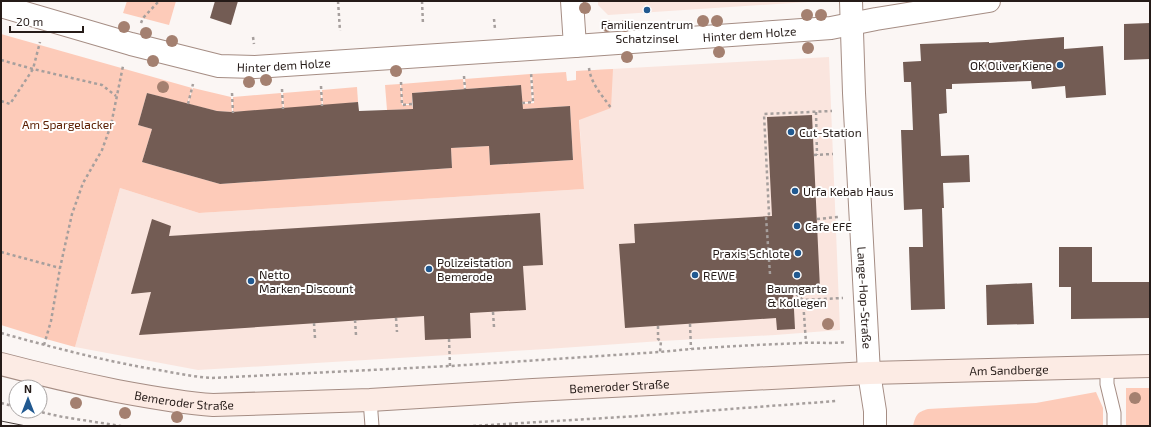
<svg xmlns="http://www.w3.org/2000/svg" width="1151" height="427" font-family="'Exo 2',sans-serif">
<rect width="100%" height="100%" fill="#fbf6f4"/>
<g fill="#fae5de">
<path d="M598,1H823L608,15L598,5Z"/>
<path d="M829,57L840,330L775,335L661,341L547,349L198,370L75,347L120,188L199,213L584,189L576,71Z"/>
</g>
<g fill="#fdcbb9">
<path d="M127,1H176L169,25L123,13Z"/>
<path d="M1,34L192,88L187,104L147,93L138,125L152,129L142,162L220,184L452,168L451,148L489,146L490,165L573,160L570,106L523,109L522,104L534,103L532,74L566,72L567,81L576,80V71L613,69L611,108L579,120L584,189L199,213L120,188L75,347L46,339L1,325Z"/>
<path d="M530,74L532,102H522L521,85L466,89L465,79Z"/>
<path d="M463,79L464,89L412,93V104H403L401,84Z"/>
<path d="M400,84L402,105H412L413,109L387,110L385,85Z"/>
<path d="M357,87L358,102L323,106L322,90Z"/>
<path d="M193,88L231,97L232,112L217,111L188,104Z"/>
<path d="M320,90L322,106L284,109L283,93Z"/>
<path d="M281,93L283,109L233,112V97Z"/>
<rect x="1126" y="388" width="24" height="38"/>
<path d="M1096,392L1103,408V426H913C916,415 917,412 928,409L1036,403Z"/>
</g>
<g fill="#735c54">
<path d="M215,1H238L231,25L210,18Z"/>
<path d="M1150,23V59L1124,60V24Z"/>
<path d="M1064,37V49L1103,46L1106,95L1066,98L1065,86L1032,89L1031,81L952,84V89H946L947,113L939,114L941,156L969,155L970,182L943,183L944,208H942L945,309L911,310L909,247H923L922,209L904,210L901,130H913L911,82H904L903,62L921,61L920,44L989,42V43Z"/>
<path d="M521,85L523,109L570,106L573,160L490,165L489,146L451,148L452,168L220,184L142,162L152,129L138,125L147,93L217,111L232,112L358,102L359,111L413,109L412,93Z"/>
<path d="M812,115L820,289L793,290L795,329L777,330L776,318L625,328L619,244L635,243L634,224L772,216L767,117Z"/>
<path d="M540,213L543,265L523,266L526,310L470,313L471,338L425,340L424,316L139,335L151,292L131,294L152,219L171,226L169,236Z"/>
<path d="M1059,247H1092V282H1150V318L1071,319V287H1059Z"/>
<path d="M1032,283L1034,324L987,325L986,285Z"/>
</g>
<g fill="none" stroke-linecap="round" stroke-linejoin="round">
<g stroke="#a58d84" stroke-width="15">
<g id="service">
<path d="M1107,367V384L1114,413V426"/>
<path d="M370,400L372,426"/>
</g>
</g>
<g stroke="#a58d84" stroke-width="24">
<g id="minor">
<path id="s1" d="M851,1L854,93L869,373"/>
<path id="s2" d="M1,6L131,44L219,66L255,67L575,46L572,1"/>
<path id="s3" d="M575,46L831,28L876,19L989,1"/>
</g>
</g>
<g stroke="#a58d84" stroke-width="24">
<path id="tertiary" d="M869,373L875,411V426"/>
</g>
<g stroke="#a58d84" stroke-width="24">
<g id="secondary">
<path id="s4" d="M1,364C39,374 78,383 117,391C149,397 181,403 213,405L370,400L533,390L869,373L1150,366"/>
</g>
</g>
<g stroke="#a69f9d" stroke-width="2.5" stroke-dasharray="3 3" stroke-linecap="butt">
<path d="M338,1L340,31"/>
<path d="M422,1L423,25"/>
<path d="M494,19L495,29"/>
<path d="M141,23L143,18L159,1"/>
<path d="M253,37L254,44"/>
<path d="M1,60L33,69L102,85L116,96"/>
<path d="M589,68C591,84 602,95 611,108"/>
<path d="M464,76L465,89"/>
<path d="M401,82L402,105L412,104"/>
<path d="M321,86L322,106"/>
<path d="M282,89L283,109"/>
<path d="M232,93L233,113"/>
<path d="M1,101L10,104L33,69L40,42"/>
<path d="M522,103L533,102L531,72"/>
<path d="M188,104L193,84"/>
<path d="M816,112L817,155"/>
<path d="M814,155L833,154"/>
<path d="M817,219L838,217"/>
<path d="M1,252L60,268"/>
<path d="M770,274L766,217L769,214L764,114L832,111"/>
<path d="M796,294L803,300L843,298"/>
<path d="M803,300L806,343"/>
<path d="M493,312L494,327"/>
<path d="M396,318L397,332"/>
<path d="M355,320L356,335"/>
<path d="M314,323L315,338"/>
<path d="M690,324L691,349"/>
<path d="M658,326V339L661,341L660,352"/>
<path d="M1,333C51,347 101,360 152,369C172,372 192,377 212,378L450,366L660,352C707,347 754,345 802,343C816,342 830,344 845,342"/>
<path d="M449,339L450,366"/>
<path d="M44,345L51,321L60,268L72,214L83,183L102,150L111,125L123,66"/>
<path d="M1,403L16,407"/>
<path d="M36,411L63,417L121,426"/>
<path d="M473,426L638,416L836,401"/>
</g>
<use href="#service" stroke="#fff" stroke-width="13"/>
<use href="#minor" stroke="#fff" stroke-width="22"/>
<use href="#tertiary" stroke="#fff" stroke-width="22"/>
<use href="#secondary" stroke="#fcebe4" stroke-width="22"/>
<path stroke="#49403d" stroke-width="1" d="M1,421L26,426"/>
</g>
<g fill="#a48070">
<circle cx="585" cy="8" r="6"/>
<circle cx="807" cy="15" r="6"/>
<circle cx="821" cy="15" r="6"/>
<circle cx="703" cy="21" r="6"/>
<circle cx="717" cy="21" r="6"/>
<circle cx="607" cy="26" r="6"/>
<circle cx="625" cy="26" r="6"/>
<circle cx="124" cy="27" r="6"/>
<circle cx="146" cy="33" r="6"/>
<circle cx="172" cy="41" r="6"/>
<circle cx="808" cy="48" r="6"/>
<circle cx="719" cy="52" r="6"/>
<circle cx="627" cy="57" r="6"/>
<circle cx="153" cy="61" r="6"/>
<circle cx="396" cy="71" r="6"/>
<circle cx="266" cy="80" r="6"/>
<circle cx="249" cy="82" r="6"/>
<circle cx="163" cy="87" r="6"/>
<circle cx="828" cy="324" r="6"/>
<circle cx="1135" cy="398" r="6"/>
<circle cx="76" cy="403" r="6"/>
<circle cx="125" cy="413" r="6"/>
<circle cx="177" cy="417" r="6"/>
</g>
<g fill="#215990" stroke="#fff" stroke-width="1.5">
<circle cx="647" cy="10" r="4"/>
<circle cx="1060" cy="65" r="4"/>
<circle cx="791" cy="132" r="4"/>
<circle cx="795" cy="191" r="4"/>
<circle cx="797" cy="226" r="4"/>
<circle cx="798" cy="253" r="4"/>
<circle cx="429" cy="269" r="4"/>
<circle cx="695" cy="275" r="4"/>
<circle cx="797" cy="275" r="4"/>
<circle cx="251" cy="281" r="4"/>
</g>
<g text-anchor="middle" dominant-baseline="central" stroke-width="4" stroke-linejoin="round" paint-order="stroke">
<g font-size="12" fill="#251b18" stroke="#fff" text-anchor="start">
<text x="647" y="24" text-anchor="middle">Familienzentrum<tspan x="647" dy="14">Schatzinsel</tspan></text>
<text x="1052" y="65" text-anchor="end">OK Oliver Kiene</text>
<text x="799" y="132">Cut-Station</text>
<text x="803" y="191">Urfa Kebab Haus</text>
<text x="805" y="226">Cafe EFE</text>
<text x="790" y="253" text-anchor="end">Praxis Schlote</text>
<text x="437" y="262">Polizeistation<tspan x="437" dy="14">Bemerode</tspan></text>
<text x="259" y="274">Netto<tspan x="259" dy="14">Marken-Discount</tspan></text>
<text x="703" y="275">REWE</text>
<text x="797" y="288" text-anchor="middle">Baumgarte<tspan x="797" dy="14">&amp; Kollegen</tspan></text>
</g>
<g font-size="12" fill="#251b18" stroke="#fff">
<text stroke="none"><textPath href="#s3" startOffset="175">Hinter dem Holze</textPath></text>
<text stroke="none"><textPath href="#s2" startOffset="291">Hinter dem Holze</textPath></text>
<text stroke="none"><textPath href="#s1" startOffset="297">Lange-Hop-Straße</textPath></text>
<text stroke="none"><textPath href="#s4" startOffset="1013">Am Sandberge</textPath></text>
<text stroke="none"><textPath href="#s4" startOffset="623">Bemeroder Straße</textPath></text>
<text stroke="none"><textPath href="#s4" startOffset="187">Bemeroder Straße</textPath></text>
</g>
<g font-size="12" fill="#5c2004" stroke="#fff">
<text x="68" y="124">Am Spargelacker</text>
</g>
</g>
<rect width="1151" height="427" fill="none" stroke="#251b18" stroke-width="4"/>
<g transform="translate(28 399)"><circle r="19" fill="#ffffff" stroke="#a8a4a3"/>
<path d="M0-3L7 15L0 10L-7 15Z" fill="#215990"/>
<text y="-6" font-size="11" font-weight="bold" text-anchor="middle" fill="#251b18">N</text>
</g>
<path d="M10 26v6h73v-6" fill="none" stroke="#251b18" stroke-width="2"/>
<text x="16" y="26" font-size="12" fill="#251b18" stroke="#ffffff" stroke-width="3" paint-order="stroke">20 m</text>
</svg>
